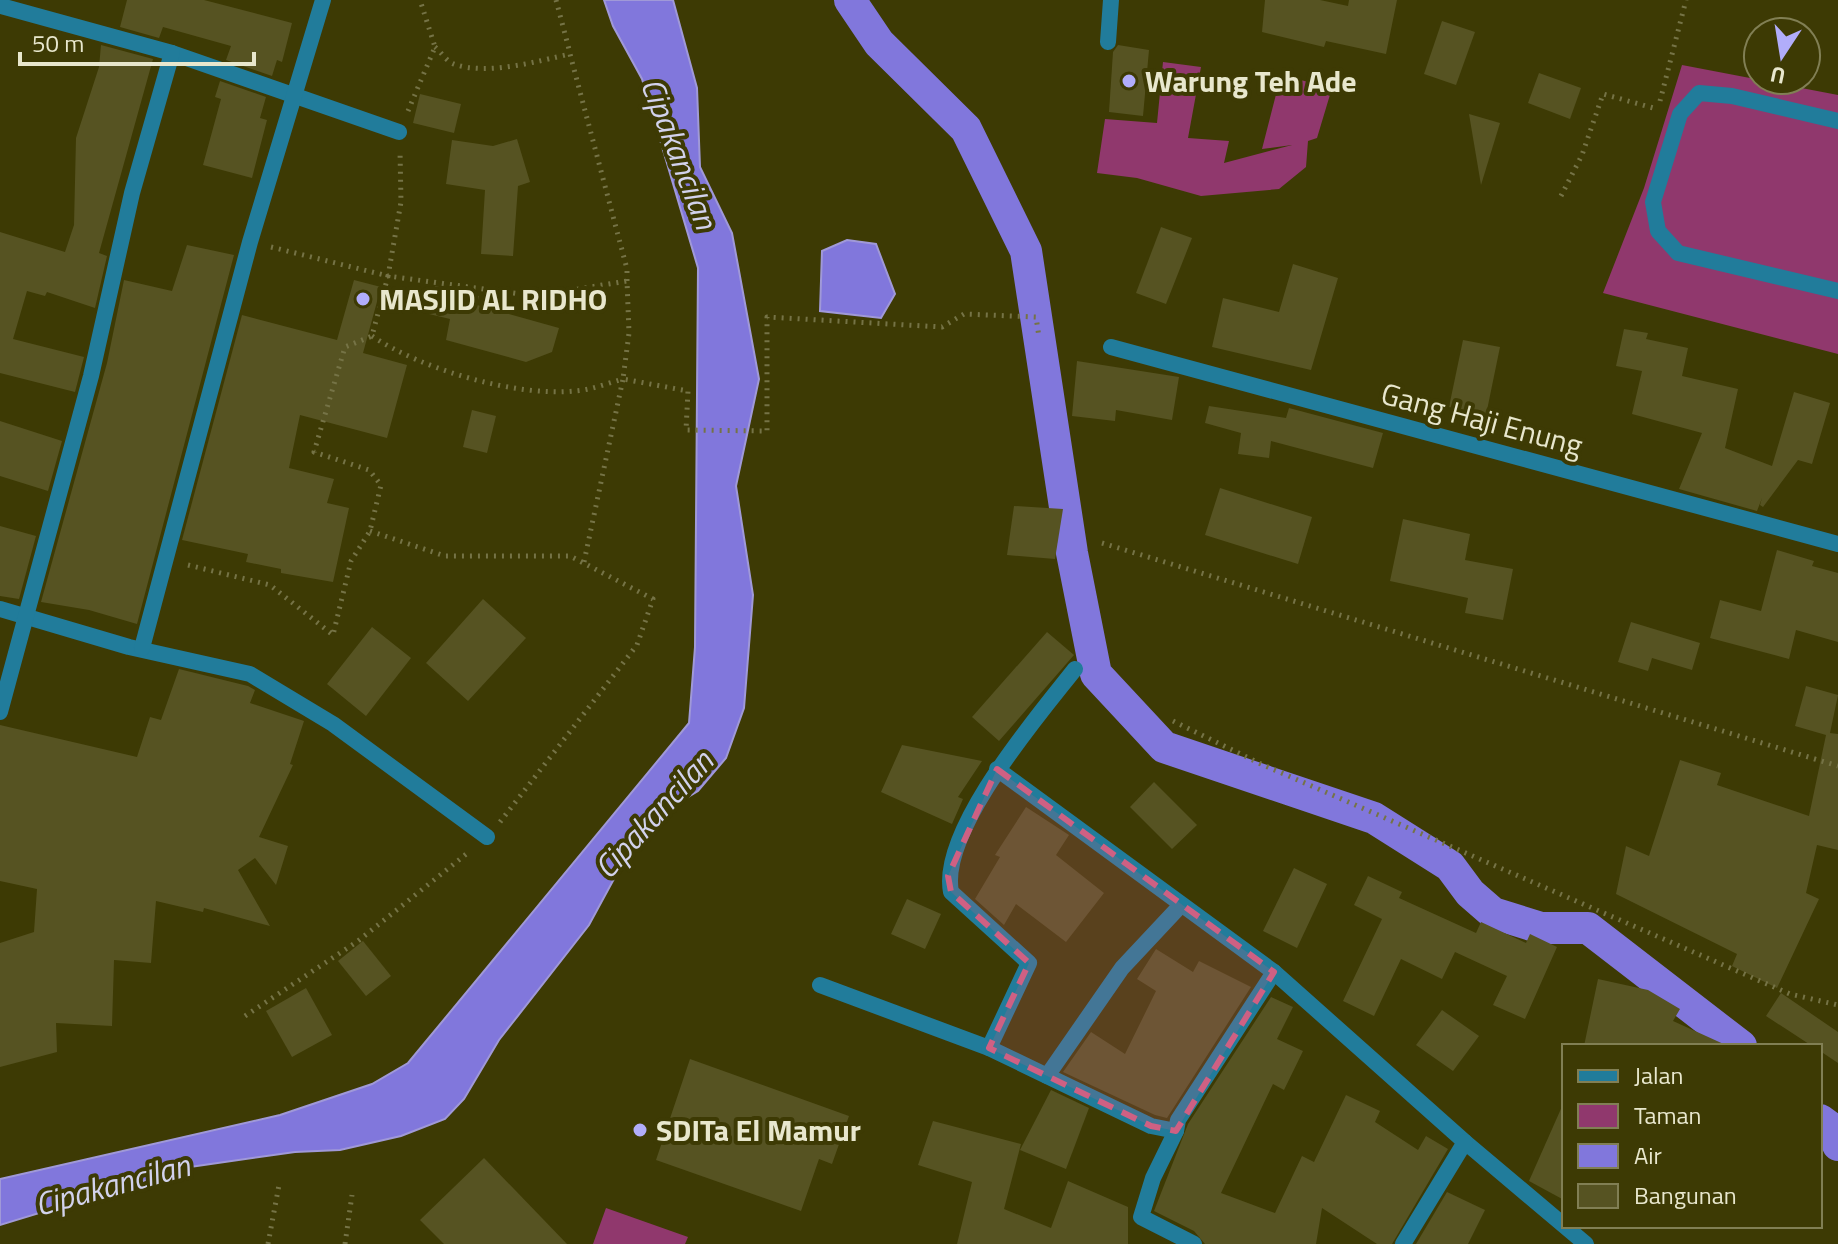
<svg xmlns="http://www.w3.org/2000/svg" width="1838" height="1244" font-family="'Titillium Web',sans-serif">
<rect width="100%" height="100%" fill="#3d3a04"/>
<g fill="#90386d">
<path d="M1163,62L1201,67L1188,138L1229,141L1224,163L1292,145L1262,149L1281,75L1332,88L1317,138L1308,141L1306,167L1279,189L1201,196L1137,178L1097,173L1105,119L1157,123Z"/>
<path d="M1682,65L1838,95V354L1603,293L1644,188Z"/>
<path d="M606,1208L688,1237L685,1244H593Z"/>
</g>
<g fill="#8177dc" stroke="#a099d8" stroke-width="2">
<path d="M604,0H673L697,88L700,167L732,233L759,379L736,486L753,595L744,708L726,758L698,791L662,813L634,842L589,925L499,1040L464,1099L445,1119L401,1136L340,1150L295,1152L190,1167L0,1225V1179L280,1115L372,1084L408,1063L689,723L695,647L698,268L642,79L613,26Z"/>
<path d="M847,240L876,244L895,294L881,318L820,311L822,251Z"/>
</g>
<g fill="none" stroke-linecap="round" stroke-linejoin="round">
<g stroke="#8177dc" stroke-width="32">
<path d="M850,0L879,43L966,129L1026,251L1072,553L1096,674L1164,747L1374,818L1450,866L1470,893L1493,913L1541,928H1588L1741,1046"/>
<path d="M1820,1120L1831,1128L1838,1145"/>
</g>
</g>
<g fill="#565322">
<path d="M127,0H204L292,23L282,62L277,60L272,76L226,60L231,46L163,27L159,38L120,27Z"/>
<path d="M1265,0H1320L1348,6L1349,0H1397L1386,54L1326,41L1324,47L1262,32Z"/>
<path d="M1442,21L1475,32L1456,85L1424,74Z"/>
<path d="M101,45L153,59L99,253L107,256L95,308L47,292L45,296L27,291L13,339L84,357L75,392L0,373V232L65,252L74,225L76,138L99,67Z"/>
<path d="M1118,45L1149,50L1143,116L1109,112L1113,52Z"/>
<path d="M1539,73L1581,88L1570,119L1528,103Z"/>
<path d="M220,81L266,97L260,118L267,120L252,178L203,165L221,99L215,97Z"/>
<path d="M420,94L461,104L454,133L413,123Z"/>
<path d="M1469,114L1500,123L1481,185Z"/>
<path d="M517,139L530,182L518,186L513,256L481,254L485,190L446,184L452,140L493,146Z"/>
<path d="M1161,227L1192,238L1166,304L1136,293Z"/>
<path d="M187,245L234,255L137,624L89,610L41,602L107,363L124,280L172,291Z"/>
<path d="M1293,264L1338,278L1311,370L1212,347L1223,298L1279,312Z"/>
<path d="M354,280L381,287L363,353L407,365L387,438L300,415L289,468L334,479L327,503L349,508L333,582L281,573V569L246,562L248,554L182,540L242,315L337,340Z"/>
<path d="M435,286L479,296L477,305L559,328L552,352L526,362L446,340L450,319L429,314Z"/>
<path d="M1624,329L1648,333L1646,339L1688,348L1682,376L1738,389L1725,448L1772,466L1794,392L1830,403L1812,464L1798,460L1763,507L1760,505L1762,498L1757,511L1679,489L1702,433L1632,414L1642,371L1616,366Z"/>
<path d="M1463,340L1500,347L1486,415L1449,407Z"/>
<path d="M1077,361L1179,377L1172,420L1116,410L1115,421L1072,416Z"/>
<path d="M1209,406L1286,418L1289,408L1383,433L1373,468L1271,441L1269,458L1238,454L1241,433L1205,423Z"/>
<path d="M472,410L496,416L487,453L463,447Z"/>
<path d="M0,421L62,441L48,491L0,476Z"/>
<path d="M1220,488L1312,517L1298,564L1205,535Z"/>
<path d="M1014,506L1063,509L1055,559L1007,555Z"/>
<path d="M1403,519L1470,534L1465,560L1513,569L1503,620L1465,613L1468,598L1390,581Z"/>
<path d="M0,526L36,536L19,599L0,596Z"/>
<path d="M1777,550L1814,561L1812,566L1838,573V642L1796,630L1789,659L1710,638L1720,600L1761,611Z"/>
<path d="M483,599L526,638L468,701L426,663Z"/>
<path d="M1631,622L1700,643L1692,670L1652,658L1648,671L1618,662Z"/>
<path d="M372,627L411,658L366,716L327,684Z"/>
<path d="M1047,632L1074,655L999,741L972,717Z"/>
<path d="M179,669L248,686L255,690L250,703L304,721L290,764L293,765L259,837L288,846L276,885L255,858L238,870L270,926L204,908L203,912L156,901L151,963L114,960L112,1026L56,1023L57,1052L0,1067V943L34,932L37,889L0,881V725L137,757L150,717L161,720Z"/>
<path d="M1806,686L1838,695L1830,733L1838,734V850L1817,845L1806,893L1819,899L1777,988L1732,966L1737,954L1616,894L1626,846L1649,856L1680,760L1721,773L1717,785L1809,816L1826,735L1795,726Z"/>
<path d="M902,745L982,761L958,797L963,799L952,824L881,792Z"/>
<path d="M1154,782L1197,825L1172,849L1130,807Z"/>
<path d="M1026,807L1069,835L1056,855L1104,893L1066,942L1016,904L1004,925L975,899L1000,857L995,855Z"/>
<path d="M1294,868L1327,884L1297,948L1263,931Z"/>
<path d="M1368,876L1402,892L1399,898L1476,933L1481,922L1526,943L1530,934L1557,947L1525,1019L1493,1005L1507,976L1455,952L1442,979L1401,959L1374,1016L1343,1001L1382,919L1354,905Z"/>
<path d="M907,899L941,914L925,949L891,934Z"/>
<path d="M363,941L391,976L366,996L338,961Z"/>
<path d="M1156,949L1193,972L1199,961L1251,987L1167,1118L1155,1115L1063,1072L1091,1032L1125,1054L1156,991L1137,979Z"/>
<path d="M1598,979L1648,990L1680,1009L1673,1021L1728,1046H1584Z"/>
<path d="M306,988L332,1035L292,1057L266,1011Z"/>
<path d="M1781,993L1838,1032V1063L1820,1051V1046H1812L1766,1016Z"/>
<path d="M1271,997L1293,1007L1277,1039L1303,1051L1284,1090L1273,1084L1221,1193L1275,1213L1302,1156L1314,1162L1346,1095L1380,1111L1375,1122L1418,1150L1426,1136L1448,1149L1392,1244H1377L1322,1208L1316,1244H1205L1194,1231L1154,1211L1188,1124Z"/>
<path d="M1442,1010L1479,1036L1453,1071L1416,1045Z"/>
<path d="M690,1059L849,1116L832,1164L819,1159L801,1211L656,1160Z"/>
<path d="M1051,1090L1089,1108L1066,1169L1020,1150Z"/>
<path d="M1564,1102V1200L1529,1181Z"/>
<path d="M933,1121L1021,1144L1004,1209L1051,1228L1068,1181L1128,1207V1244H957L972,1182L918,1165Z"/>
<path d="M484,1158L567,1244H444L420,1220Z"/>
<path d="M1447,1192L1485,1210L1468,1244H1416Z"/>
</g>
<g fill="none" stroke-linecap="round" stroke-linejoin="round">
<g stroke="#757346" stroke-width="5" stroke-dasharray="2 6" stroke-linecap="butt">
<path d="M556,0L570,53"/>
<path d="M435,47C441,52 447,62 454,64C487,76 538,61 570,54L627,269V281"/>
<path d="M1660,101L1686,0"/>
<path d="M408,111L435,47L420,0"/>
<path d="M1561,196L1582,155L1603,94L1657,109"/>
<path d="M271,247L388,276L401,202L400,151"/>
<path d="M372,336C421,369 515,397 575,391C591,390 608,383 623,379L584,562"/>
<path d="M370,531L445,556H570L653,599L637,645L500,822"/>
<path d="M1102,543L1838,766"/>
<path d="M188,565L270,585L333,635L351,561L370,531L381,485L369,470L314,452L345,347L372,336L388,276L520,294L560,292L627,281L629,333L623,379L688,391L686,430L767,431V317L942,327L964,314L1036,317L1039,337"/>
<path d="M1173,721L1261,764L1790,994L1838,1005"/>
<path d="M245,1016L358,941L470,851"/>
<path d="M268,1244L279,1185"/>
<path d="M345,1244L352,1195"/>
</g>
<path stroke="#217c9b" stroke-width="16" d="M1838,121L1732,96L1699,93L1680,114L1653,202L1658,231L1678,253L1838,291"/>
<g stroke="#217c9b" stroke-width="16">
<path d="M1,6L172,53L399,132"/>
<path d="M1108,42L1111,0"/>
<path d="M1111,347L1838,544"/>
<path d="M0,609L129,647L250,674L333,724L487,837"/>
<path d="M142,648L250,242L323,0"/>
<path d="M0,712L91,376L132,193L172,53"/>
<path d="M997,769L1274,972L1465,1142L1586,1244"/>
<path d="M820,985L989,1048L1029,963L951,892C939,831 1038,716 1075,669"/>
<path d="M989,1048L1151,1126L1176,1131L1178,1120L1274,972"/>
<path d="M1047,1076L1122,968L1181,905"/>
<path d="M1176,1131L1153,1178L1141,1217L1194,1244"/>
<path d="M1403,1244L1465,1142"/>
</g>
</g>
<path fill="#cf6083" fill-opacity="0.2" stroke="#cf6083" stroke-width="6" stroke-dasharray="16 10" stroke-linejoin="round" d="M997,769L1274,972L1176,1131L1151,1126L989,1048L1029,963L951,892L948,876Z"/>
<g fill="#b1adfa" stroke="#3d3a04" stroke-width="3">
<circle cx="1129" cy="81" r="8"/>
<circle cx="363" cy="299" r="8"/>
<circle cx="640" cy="1130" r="8"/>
</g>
<g text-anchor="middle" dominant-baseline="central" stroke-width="8" stroke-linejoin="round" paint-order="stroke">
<g font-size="30" font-weight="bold" fill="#e8e7cd" stroke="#3d3a04" text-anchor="start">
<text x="1145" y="81">Warung Teh Ade</text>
<text x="379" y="299">MASJID AL RIDHO</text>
<text x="656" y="1130">SDITa El Mamur</text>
</g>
<g font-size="30" fill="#e8e7cd" stroke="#3d3a04">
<text transform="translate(1482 419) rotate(15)">Gang Haji Enung</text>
</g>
<g font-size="32" font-style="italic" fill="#d2d2ec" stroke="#3d3a04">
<text transform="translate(680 153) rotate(69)">Cipakancilan</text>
<text transform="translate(653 814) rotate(-48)">Cipakancilan</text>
<text transform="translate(112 1184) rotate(-15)">Cipakancilan</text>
</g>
</g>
<rect x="1562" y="1044" width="260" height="184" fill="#3d3a04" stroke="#817f54" stroke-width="2"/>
<rect x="1578" y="1070" width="40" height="12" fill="#217c9b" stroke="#817f54" stroke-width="2"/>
<text x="1634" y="1084" font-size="24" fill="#e8e7cd">Jalan</text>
<rect x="1578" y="1104" width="40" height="24" fill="#90386d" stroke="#817f54" stroke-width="2"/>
<text x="1634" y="1124" font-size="24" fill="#e8e7cd">Taman</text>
<rect x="1578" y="1144" width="40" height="24" fill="#8177dc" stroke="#817f54" stroke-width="2"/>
<text x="1634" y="1164" font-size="24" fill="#e8e7cd">Air</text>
<rect x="1578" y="1184" width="40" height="24" fill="#565322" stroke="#817f54" stroke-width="2"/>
<text x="1634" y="1204" font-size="24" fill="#e8e7cd">Bangunan</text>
<g transform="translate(1782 56) rotate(192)"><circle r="38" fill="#3d3a04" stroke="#817f54" stroke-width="2"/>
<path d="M0-6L14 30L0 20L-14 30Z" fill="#b1adfa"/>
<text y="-12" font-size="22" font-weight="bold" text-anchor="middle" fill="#e8e7cd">U</text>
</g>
<path d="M20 52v12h234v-12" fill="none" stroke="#e8e7cd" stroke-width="4"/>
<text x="32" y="52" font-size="24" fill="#e8e7cd" stroke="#3d3a04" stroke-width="6" paint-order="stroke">50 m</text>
</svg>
